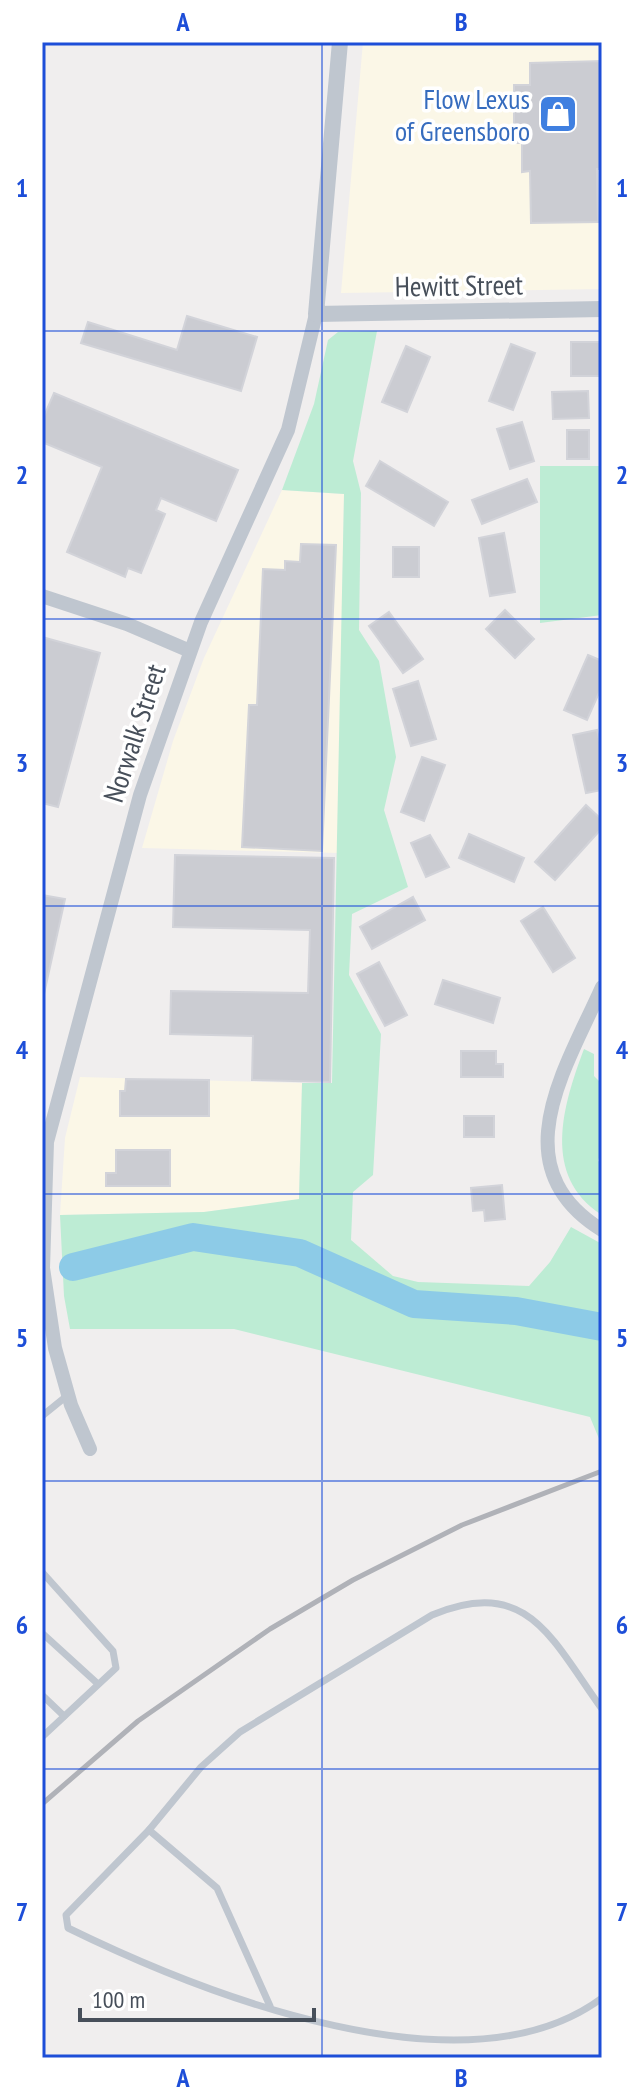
<svg xmlns="http://www.w3.org/2000/svg" width="644" height="2100" font-family="'PT Sans Narrow',sans-serif">
<rect width="100%" height="100%" fill="#f0eeee"/>
<g fill="#fbf7e7">
<path d="M363,42H602V289L341,293Z"/>
<path d="M282,490L344,494L338,853L142,848L173,741L204,658Z"/>
<path d="M80,1077L302,1083L299,1200L204,1212L60,1215L65,1138Z"/>
</g>
<g fill="#bdecd4">
<path d="M377,331L353,461L361,493L359,630L379,661L396,757L384,810L408,887L352,914L349,975L381,1034L373,1175L353,1192L351,1240L393,1276L418,1282L529,1286L550,1262L571,1227L602,1244V1446L590,1417L234,1329H70L64,1296L60,1215L204,1212L299,1199L302,1083H332L344,494L282,490L314,404L328,340L338,332Z"/>
<path d="M540,466H602V615L540,623Z"/>
<path d="M584,1049L594,1054V1076L602,1084V1147L598,1161L602,1163V1215C541,1176 563,1105 584,1049Z"/>
</g>
<g fill="none" stroke-linecap="round" stroke-linejoin="round">
<path stroke="#8dcbe7" stroke-width="28" d="M73,1267L193,1237L300,1253L414,1304L516,1311L602,1327"/>
</g>
<g fill="#cbccd2" stroke="#d2d3d9" stroke-width="2">
<path d="M602,61V169H597L598,222L531,223L530,171L522,172V143H514V85H530V63Z"/>
<path d="M187,316L257,337L241,391L81,343L88,322L177,350Z"/>
<rect x="571" y="342" width="31" height="34"/>
<path d="M511,344L535,353L513,410L489,401Z"/>
<path d="M406,346L430,357L407,412L382,402Z"/>
<path d="M588,391L589,418L553,419L552,392Z"/>
<path d="M54,393L238,470L216,521L161,498L156,510L165,514L141,573L128,568L125,577L67,552L102,467L42,442V421Z"/>
<path d="M522,422L534,461L510,469L497,429Z"/>
<rect x="567" y="430" width="22" height="29"/>
<path d="M380,461L448,502L434,526L366,486Z"/>
<path d="M527,479L537,502L482,524L472,500Z"/>
<path d="M504,533L515,592L490,596L479,538Z"/>
<path d="M301,544L336,545L322,851L242,847L249,705H257L263,569L285,570V561L300,562Z"/>
<rect x="393" y="547" width="26" height="30"/>
<path d="M505,610L534,639L515,658L486,629Z"/>
<path d="M389,612L423,659L403,673L369,626Z"/>
<path d="M42,637L100,653L58,807L42,803Z"/>
<path d="M588,655L602,661V686L587,720L564,710Z"/>
<path d="M418,681L436,739L411,746L393,689Z"/>
<path d="M597,730L602,751V790L586,793L573,735Z"/>
<path d="M422,757L445,765L424,821L401,812Z"/>
<path d="M586,805L602,820V828L555,880L535,862Z"/>
<path d="M469,834L524,858L514,882L459,858Z"/>
<path d="M430,835L449,867L426,877L411,843Z"/>
<path d="M175,855L334,858L330,1082L252,1080L253,1036L170,1034L171,991L308,993L310,930L173,927Z"/>
<path d="M42,895L65,899L42,1003Z"/>
<path d="M413,897L425,920L372,949L360,927Z"/>
<path d="M543,907L575,958L553,972L521,921Z"/>
<path d="M379,962L407,1015L385,1026L357,974Z"/>
<path d="M443,980L500,998L493,1023L435,1004Z"/>
<path d="M461,1051H496V1064H503V1077H461Z"/>
<path d="M126,1079L209,1080V1116H120V1091H125Z"/>
<rect x="464" y="1116" width="30" height="21"/>
<path d="M116,1150H170V1186H106V1173H116Z"/>
<path d="M502,1185L505,1219L485,1221L484,1210L473,1211L471,1188Z"/>
</g>
<g fill="none" stroke-linecap="round" stroke-linejoin="round">
<g stroke="#bfc6cf" stroke-width="7">
<path d="M42,1416L68,1395"/>
<path d="M42,1572L113,1651L116,1668L42,1737"/>
<path d="M42,1633L98,1684"/>
<path d="M42,1695L64,1716"/>
<path d="M602,1709C552,1640 528,1575 432,1615L240,1732L201,1767L149,1830L66,1915L68,1928C203,1994 466,2099 602,1998"/>
<path d="M149,1830L217,1888L270,2006"/>
</g>
<g stroke="#bfc6cf" stroke-width="14">
<path d="M42,596L127,624L190,651"/>
<path d="M602,987C566,1068 500,1167 602,1230"/>
<path d="M90,1449L71,1405L55,1348L43,1268L47,1142L140,795L201,622L288,430L316,314"/>
</g>
<path stroke="#bfc6cf" stroke-width="16" d="M340,42L316,314L602,309"/>
<path stroke="#b0b2b8" stroke-width="5" d="M42,1804L138,1721L270,1629L353,1580L462,1525L602,1471"/>
</g>
<path fill="none" stroke="#1d4ed8" stroke-width="2" stroke-opacity="0.55" d="M322,42V2058M42,331H602M42,619H602M42,906H602M42,1194H602M42,1481H602M42,1769H602"/>
<defs>
<g id="shop-square" transform="scale(2)"><rect x="-9" y="-9" width="18" height="18" rx="4" fill="#3f7fe0" stroke="#fff"/><path d="M-5-2.5h2.3a2.7 3.5 0 0 1 5.4 0H5L5.5 6h-11ZM-1.5-2.5h3a1.5 2.3 0 0 0-3 0Z" fill="#fff"/></g>
</defs>
<g fill-rule="evenodd">
<use href="#shop-square" x="558" y="114"/>
</g>
<g text-anchor="middle" dominant-baseline="central" stroke-width="7" stroke-linejoin="round" paint-order="stroke">
<g font-size="28" fill="#366cbe" stroke="#fff" text-anchor="end">
<text x="530" y="98">Flow Lexus<tspan x="530" dy="32">of Greensboro</tspan></text>
</g>
<g font-size="28" fill="#474f5a" stroke="#fff">
<text transform="translate(459 285) rotate(-1)">Hewitt Street</text>
<text transform="translate(134 733) rotate(-72)">Norwalk Street</text>
</g>
</g>
<rect width="644" height="2100" fill="none" stroke="#ffffff" stroke-width="88"/>
<path d="M80 2008v12h234v-12" fill="none" stroke="#474f5a" stroke-width="4"/>
<text x="92" y="2008" font-size="24" fill="#474f5a" stroke="#ffffff" stroke-width="6" paint-order="stroke">100 m</text>
<rect x="44" y="44" width="556" height="2012" fill="none" stroke="#1d4ed8" stroke-width="3"/>
<g font-size="26" text-anchor="middle" font-weight="bold" fill="#1d4ed8">
<text x="183" y="31">A</text>
<text x="461" y="31">B</text>
<text x="22" y="197">1</text>
<text x="622" y="197">1</text>
<text x="22" y="484">2</text>
<text x="622" y="484">2</text>
<text x="22" y="772">3</text>
<text x="622" y="772">3</text>
<text x="22" y="1059">4</text>
<text x="622" y="1059">4</text>
<text x="22" y="1347">5</text>
<text x="622" y="1347">5</text>
<text x="22" y="1634">6</text>
<text x="622" y="1634">6</text>
<text x="22" y="1921">7</text>
<text x="622" y="1921">7</text>
<text x="183" y="2087">A</text>
<text x="461" y="2087">B</text>
</g>
</svg>
